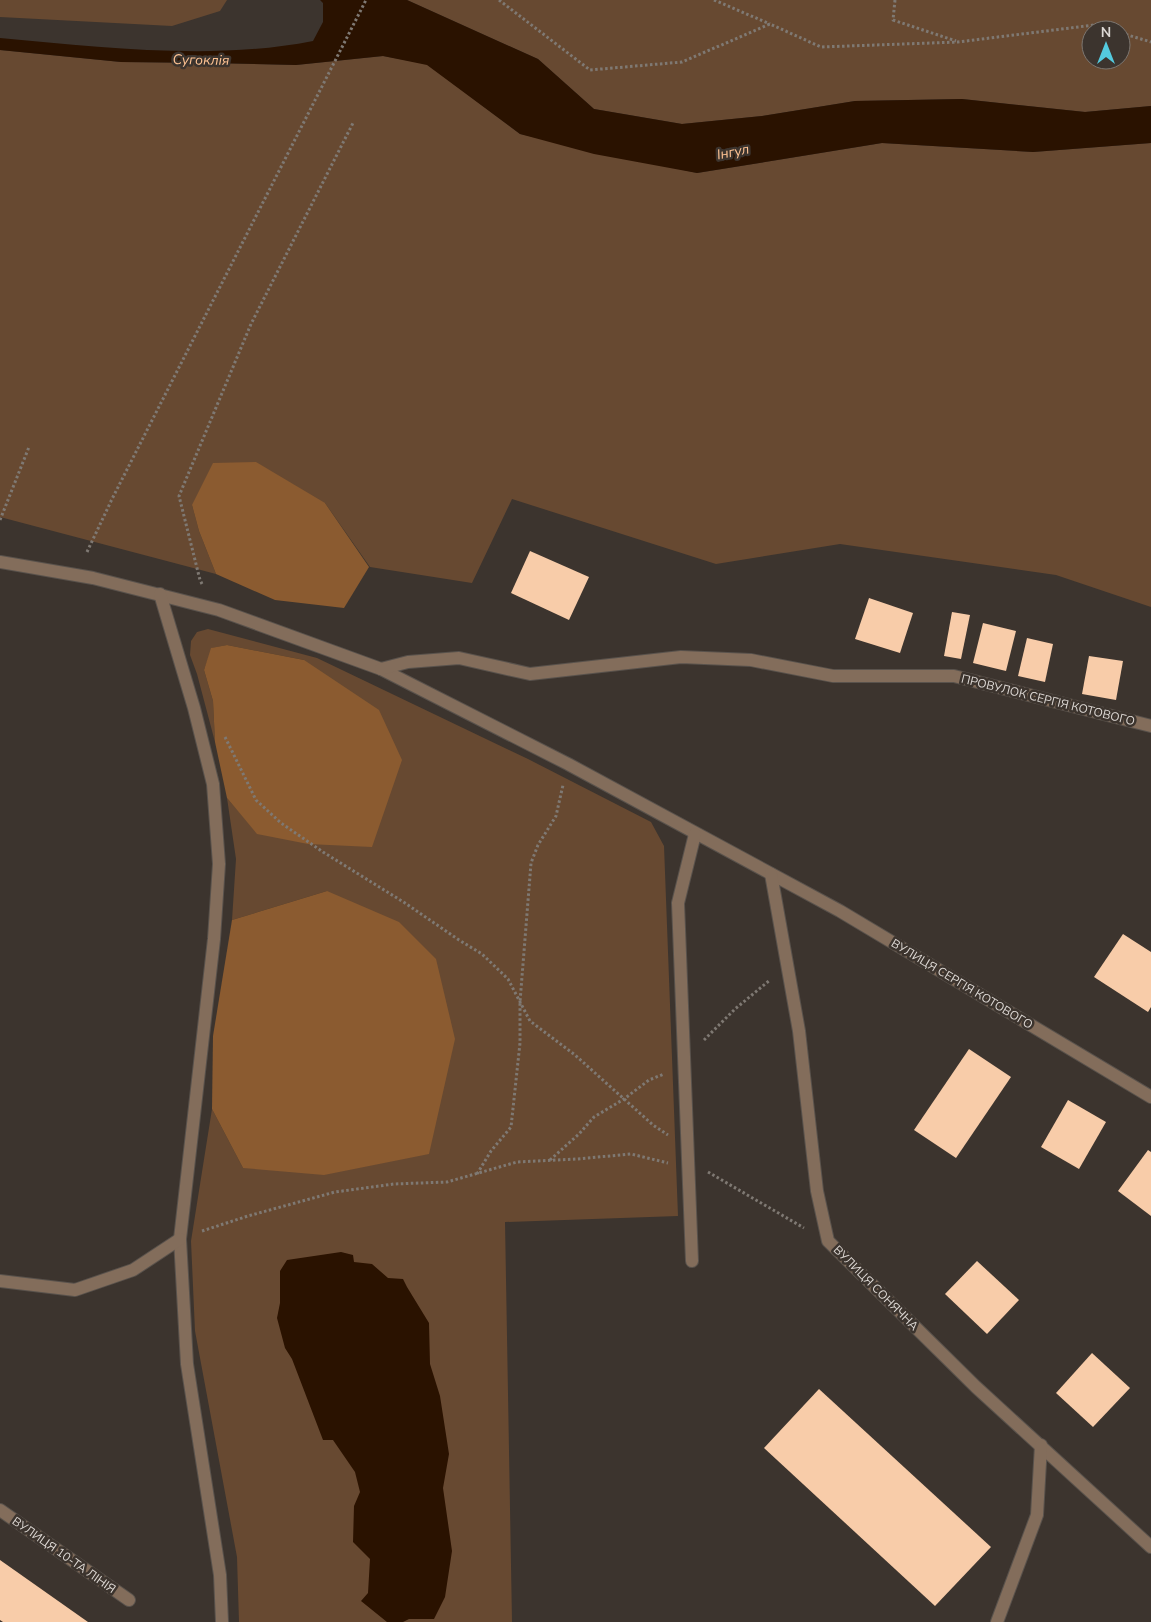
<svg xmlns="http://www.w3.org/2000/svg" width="1151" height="1622" font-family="'Nunito Sans',sans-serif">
<rect width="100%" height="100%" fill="#3c342e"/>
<g fill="#674931" fill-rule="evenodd">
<path d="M0,0H227L220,11L172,26L0,17Z"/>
<path d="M407,0H1151V106L1085,112L962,99L855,101L762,116L682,124L594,109L538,59ZM1091,30H1121V60H1091Z"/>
<path d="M0,50L121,62L211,63L296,65L383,56L427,64L520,134L697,173L882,143L1033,152L1151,143V607L1056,575L840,544L716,564L512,499L472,583L370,567L325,503L192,505L199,531L216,574L0,517Z"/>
<path d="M208,629L317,658L528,759L651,822L664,846L678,1216L505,1222L512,1622H239L237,1557L195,1331L191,1241L212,1109L243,1168L327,891L232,920L236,859L227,798L258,834L304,660L227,645L212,648L204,670L213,701L215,742L197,674L190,655L191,641L197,632Z"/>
</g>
<g fill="#8b5b30">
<path d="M256,462L325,503L369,567L344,608L275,600L216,574L199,531L192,505L213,463Z"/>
<path d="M227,645L304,660L379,710L402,760L372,847L308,844L257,834L227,798L215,742L213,701L204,670L211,648Z"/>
<path d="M327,891L399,922L436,959L455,1039L429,1154L324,1175L243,1168L212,1109L213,1036L232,920Z"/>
</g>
<g fill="#2a1200">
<path d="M320,0H407L538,59L594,109L682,124L762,116L855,101L962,99L1085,112L1151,106V143L1033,152L882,143L697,173L594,154L520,134L427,65L383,56L296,65L211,63L121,62L0,50V38C102,47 212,61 313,41L323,22V3Z"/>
<path d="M341,1252L353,1255L354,1262L372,1264L388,1278L403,1279L407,1287L429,1323L430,1364L440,1396L449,1454L443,1488L452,1551L445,1597L434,1619H409L403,1622H387L361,1601L368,1593L370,1559L353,1542L354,1506L360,1492L355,1472L333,1440H323L292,1359L285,1348L277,1318L280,1303V1271L287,1260Z"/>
</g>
<g fill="#f8cca9">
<path d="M530,551L589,577L569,620L511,593Z"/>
<path d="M869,598L913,613L900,653L855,639Z"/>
<path d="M952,612L970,615L961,659L944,656Z"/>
<path d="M983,623L1016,631L1006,671L973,663Z"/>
<path d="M1027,638L1053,644L1045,682L1018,676Z"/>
<path d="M1089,656L1123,661L1116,700L1082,694Z"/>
<path d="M1123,934L1151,952V1007L1148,1012L1094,977Z"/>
<path d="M969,1049L1011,1077L956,1158L914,1130Z"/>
<path d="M1068,1100L1106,1122L1079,1169L1041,1147Z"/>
<path d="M1148,1150L1151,1152V1216L1118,1191Z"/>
<path d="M977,1261L1019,1300L987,1334L945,1294Z"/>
<path d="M1092,1353L1130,1388L1093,1427L1056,1393Z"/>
<path d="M819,1389L991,1547L935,1606L764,1448Z"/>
<path d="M0,1560L88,1622H3L0,1620Z"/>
</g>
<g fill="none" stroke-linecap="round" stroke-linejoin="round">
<g stroke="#59524c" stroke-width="14">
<g id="minor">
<path d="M0,562L93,578L219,610L381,669L568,764L840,911L1151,1097"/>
<path d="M160,594L194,708L213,784L219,864L214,939L180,1239L187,1364L220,1575L222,1622"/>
<path d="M381,669L408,662L459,658L530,674L681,657L751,660L833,676H954L1151,726"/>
<path d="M771,874L799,1031L817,1191L828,1241L976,1387L1151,1547"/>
<path d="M692,1261L678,903L695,834"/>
<path d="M0,1281L75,1290L133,1270L180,1239"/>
<path d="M0,1510L129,1600"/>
<path d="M997,1622L1037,1515L1041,1445"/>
</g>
</g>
<g stroke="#7f7973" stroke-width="3" stroke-dasharray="2.5 2.5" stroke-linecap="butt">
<path d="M499,0L590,70L682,62L770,24L821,47L958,42L1094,25L1110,30"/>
<path d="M714,0L770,24"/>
<path d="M895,0L893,20L956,41"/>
<path d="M1121,33L1151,42"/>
<path d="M0,520L29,447"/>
<path d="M87,552L112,499L366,0"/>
<path d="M202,584L200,580L179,496L251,324L353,123"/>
<path d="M225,737L256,800L281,823L323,852L405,903L459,940L482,954L508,979L530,1021L575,1055L653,1125L668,1135"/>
<path d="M704,1040L735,1009L770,980"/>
<path d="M550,1160L579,1134L594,1117L624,1099L649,1080L664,1074"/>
<path d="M708,1172L804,1228"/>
<path d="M477,1174L491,1151L511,1127L520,1043V1002L531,863L538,845L556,816L563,785"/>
<path d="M202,1231L248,1216L335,1192L394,1184L447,1182L517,1162L577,1159L631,1154L668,1163"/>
</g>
<use href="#minor" stroke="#836d5b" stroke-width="12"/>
</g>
<g text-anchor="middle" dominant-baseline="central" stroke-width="5" stroke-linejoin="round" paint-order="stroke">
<g font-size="12" fill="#ddd8d4" stroke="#3c342e">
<text transform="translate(1048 700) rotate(14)">ПРОВУЛОК СЕРГІЯ КОТОВОГО</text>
<text transform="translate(962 984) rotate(31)">ВУЛИЦЯ СЕРГІЯ КОТОВОГО</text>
<text transform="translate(876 1288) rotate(45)">ВУЛИЦЯ СОНЯЧНА</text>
<text transform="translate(64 1555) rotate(35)">ВУЛИЦЯ 10-ТА ЛІНІЯ</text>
</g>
<g font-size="14" font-style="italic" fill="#ffc393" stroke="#3c342e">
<text transform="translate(201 60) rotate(1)">Сугоклія</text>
<text transform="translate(733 152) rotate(-11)">Інгул</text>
</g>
</g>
<g transform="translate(1106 45)"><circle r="24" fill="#3c342e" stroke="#7c7670"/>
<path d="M0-4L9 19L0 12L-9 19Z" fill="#54cade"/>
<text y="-8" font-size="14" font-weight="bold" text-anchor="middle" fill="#ddd8d4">N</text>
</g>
</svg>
